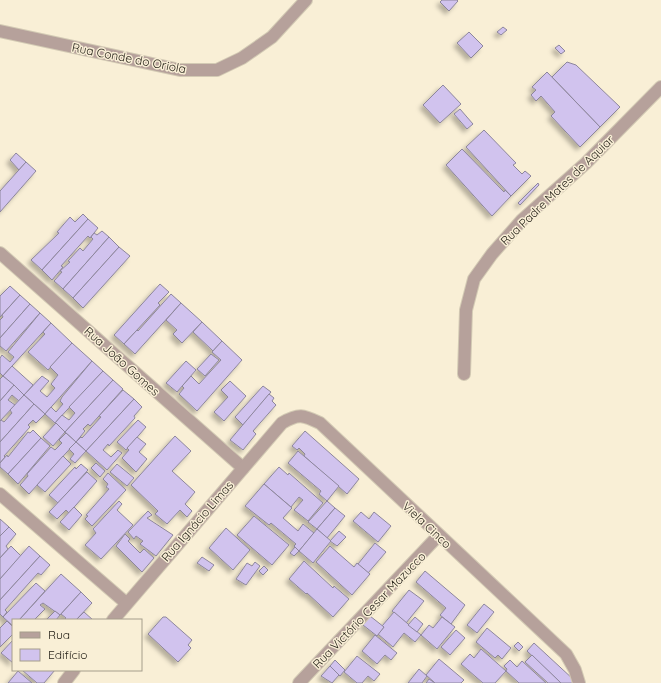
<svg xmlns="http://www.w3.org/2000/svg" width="661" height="683" font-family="Quicksand,sans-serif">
<defs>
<filter id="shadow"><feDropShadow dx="-3.5" dy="3.5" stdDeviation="2" flood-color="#0004"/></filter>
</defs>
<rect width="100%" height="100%" fill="#f9efd6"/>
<g fill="#d1c3ee" stroke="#8d869c" filter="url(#shadow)">
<path d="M442,0H457L458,1L449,11L440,2Z"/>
<path d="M503,27L507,30L501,35L497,32Z"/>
<path d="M469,32L483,46L471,58L457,43Z"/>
<path d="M559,45L565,51L561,54L555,48Z"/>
<path d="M567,62L576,65L620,107L600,127L552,77Z"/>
<path d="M547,72L600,127L580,147L551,116L555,112L541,96L536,101L531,95L536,90L532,87Z"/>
<path d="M443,85L461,104L440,123L423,105Z"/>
<path d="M460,109L473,124L467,129L454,114Z"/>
<path d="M484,130L516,163L513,165L522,174L525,171L531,176L511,196L466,147Z"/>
<path d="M462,149L504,192L505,190L511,196L492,216L446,165Z"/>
<path d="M16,153L26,162L19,170L10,160Z"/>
<path d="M26,162L36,171L0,212V191Z"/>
<path d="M538,183L539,185L520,205L518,203Z"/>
<path d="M83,214L88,219L42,270L31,260L59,233L57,232L70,217L75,222Z"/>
<path d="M88,219L98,228L90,238L88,236L61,266L63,267L52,280L42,270Z"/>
<path d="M102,231L109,237L63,289L54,281L62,272L60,271L70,262L68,261L80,248L83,251L93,239L91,237L94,233L97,235Z"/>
<path d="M109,237L119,247L73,298L63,289Z"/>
<path d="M119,247L130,256L83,308L73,298Z"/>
<path d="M160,284L169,292L158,303L160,305L124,344L114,335Z"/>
<path d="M10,286L20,295L0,317V296Z"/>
<path d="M171,294L181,303L135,354L124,344L137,330L138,331Z"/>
<path d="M20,295L30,304L0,338V320L3,317L2,315Z"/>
<path d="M181,303L202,322L182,343L173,334L177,330L166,320Z"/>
<path d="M30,304L40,313L6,351L0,346V338Z"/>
<path d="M40,313L51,323L3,376L0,373V358L2,355L10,362L14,357L8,352Z"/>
<path d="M202,322L222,341L213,351L193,332Z"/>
<path d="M51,323L72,343L48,370L28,352L45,334L43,332Z"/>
<path d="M222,341L242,360L197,411L179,394L184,388L182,386L191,376L199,384L221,360L212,352Z"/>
<path d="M72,343L92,361L45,414L24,395L42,376L49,381L40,391L47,397L55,388L51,384L58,375L50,367Z"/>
<path d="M211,354L219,360L205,376L197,369Z"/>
<path d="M92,361L103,371L55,423L45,414L51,407L56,412L63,404L60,401L62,397Z"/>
<path d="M186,361L196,370L177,392L166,383Z"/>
<path d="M12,366L33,385L24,395L3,376Z"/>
<path d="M103,371L113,380L65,432L55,423L62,415L69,420L75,413L69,407Z"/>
<path d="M3,376L14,385L0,401V379Z"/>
<path d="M113,380L123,389L90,426L88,424L83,429L85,431L76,442L65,432Z"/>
<path d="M230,381L246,396L224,421L214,412L228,397L221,390Z"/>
<path d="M14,385L24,395L19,401L12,395L8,400L15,405L0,421V401Z"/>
<path d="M263,386L271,392L243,425L235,417Z"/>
<path d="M123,390L134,399L86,451L76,442L81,437L82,438L101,417L99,416Z"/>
<path d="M269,394L274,398L272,401L276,405L253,431L256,434L243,450L230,440Z"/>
<path d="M24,395L34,404L0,442V421L1,420L4,422L12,413L10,410Z"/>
<path d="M134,399L142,407L134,416L135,418L109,446L108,444L103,450L111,457L118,450L122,453L107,470L86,451Z"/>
<path d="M34,404L45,414L36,423L33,420L28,425L30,427L4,456L5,457L0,463V442Z"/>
<path d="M138,420L146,427L126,450L117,442Z"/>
<path d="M56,423L65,432L53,446L43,437Z"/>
<path d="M33,430L41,438L8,474L0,467V463L7,455L8,457L28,432L30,433Z"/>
<path d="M305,431L359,479L347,494L304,456L305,454L299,448L297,450L292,446Z"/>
<path d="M66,433L76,442L29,494L20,485L28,476L27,474L51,447L55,450L62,443L59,440Z"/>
<path d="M175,436L191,451L172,471L195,492L185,504L192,511L187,517L180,510L167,524L155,514L158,511L131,485Z"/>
<path d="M137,437L146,444L139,452L147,459L136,472L122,458L129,450L127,448Z"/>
<path d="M41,438L50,446L18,484L8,474Z"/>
<path d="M76,442L86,451L75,463L70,459L74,454L69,449Z"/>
<path d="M298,451L339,486L327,501L319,494L321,491L288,463Z"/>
<path d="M63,456L71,464L45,492L37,485Z"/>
<path d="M96,463L105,471L100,477L91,468Z"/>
<path d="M81,464L88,470L58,503L49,495L75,467L76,469Z"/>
<path d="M117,464L134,478L127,486L110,472Z"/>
<path d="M279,467L288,475L289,473L323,503L308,521L294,510L303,500L299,497L291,507L264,484Z"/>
<path d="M87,472L97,481L69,513L66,510L57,519L49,512Z"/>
<path d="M108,473L126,490L92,526L85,519L88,516L86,515L109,489L106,487L108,484L103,479Z"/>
<path d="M264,484L292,508L283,518L298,531L303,524L314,533L299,551L294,546L296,544L271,523L269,525L245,506Z"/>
<path d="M119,501L122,504L117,510L133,525L101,559L85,545L96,533L93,529Z"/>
<path d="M327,501L335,508L317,529L308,522Z"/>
<path d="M74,507L82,515L69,530L60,522Z"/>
<path d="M335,508L345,516L327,538L317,529Z"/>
<path d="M148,511L152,515L147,518L173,535L156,556L140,544L143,541L136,536L134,539L128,532Z"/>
<path d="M361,512L369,519L374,512L391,526L378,542L353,521Z"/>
<path d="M254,516L289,545L272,565L237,535Z"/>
<path d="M0,519L9,527L0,536Z"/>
<path d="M9,527L16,534L6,546L8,549L0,558V536Z"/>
<path d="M226,528L250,550L233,570L209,548Z"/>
<path d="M317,529L331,541L313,563L299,551Z"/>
<path d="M339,531L346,537L337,546L330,541Z"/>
<path d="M125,534L130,539L128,541L140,553L144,549L154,558L142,572L116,546Z"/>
<path d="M375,543L386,552L368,573L358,564Z"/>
<path d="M11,546L21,556L0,579V558Z"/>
<path d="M29,546L40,556L0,600V579Z"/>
<path d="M330,546L354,567L357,563L370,574L352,595L316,562Z"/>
<path d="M295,547L299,551L294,556L290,553Z"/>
<path d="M40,556L50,565L41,575L38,573L5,610L7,612L3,617L0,614V600Z"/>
<path d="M202,557L214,565L209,571L197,563Z"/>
<path d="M304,561L333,588L334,586L349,599L333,617L307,593L306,594L289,579Z"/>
<path d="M255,562L260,566L246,585L236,579L247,563L252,566Z"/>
<path d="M264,566L268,570L263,575L259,571Z"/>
<path d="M425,571L465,605L451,624L440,615L446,608L416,582Z"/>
<path d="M61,574L81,592L60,615L43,603L40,605L45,609L34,620H19Z"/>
<path d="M36,583L45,591L19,620H13V626L3,617Z"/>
<path d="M409,590L424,601L406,623L392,611Z"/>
<path d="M81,592L92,603L76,620H64L66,618L61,614Z"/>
<path d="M484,604L494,612L477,633L467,625Z"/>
<path d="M55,611L60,615L56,620H46Z"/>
<path d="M84,612L93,620H76Z"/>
<path d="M394,612L421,635L415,642L404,633L393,647L378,634L384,627L382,626Z"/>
<path d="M370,616L384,627L377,636L363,625Z"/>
<path d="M163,617H166L192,640L188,645L191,648L178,662L148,634Z"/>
<path d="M415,617L423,624L417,632L408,625Z"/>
<path d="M442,617L455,627L437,649L421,635L429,625L433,628Z"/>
<path d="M7,621L13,627V634L0,647V628Z"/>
<path d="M487,628L511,648L502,659L498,655L495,658L476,642Z"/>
<path d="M456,630L465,638L450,655L441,647Z"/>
<path d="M375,635L397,653L391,660L385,655L377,664L362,651Z"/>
<path d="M13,640V663L1,653Z"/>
<path d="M518,642L523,647L519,651L514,646Z"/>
<path d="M534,643L574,680L572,683H561L527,651Z"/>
<path d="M481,649L506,671L495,683H483L461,664L470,654L474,658Z"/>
<path d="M532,655L561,683H548L525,662Z"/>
<path d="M357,656L380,674L374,681L368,676L362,683H357L344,672Z"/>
<path d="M439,659L464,680L461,683H435L426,675Z"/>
<path d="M335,660L345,670L340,676L330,666Z"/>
<path d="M510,660L517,667L522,661L546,683H519L506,671L507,669L504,666Z"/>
<path d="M330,666L339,675L332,683L321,676Z"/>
<path d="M419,669L427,676L422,683H408Z"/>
<path d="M22,670H55L44,683H37Z"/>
<path d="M18,671L32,683H8Z"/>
<path d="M429,679L435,683H426Z"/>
</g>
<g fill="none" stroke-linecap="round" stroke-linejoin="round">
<g stroke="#d3cab4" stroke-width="14">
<g id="minor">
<path d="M0,31L180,70H217L242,58L272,37L306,0"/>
<path d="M0,253L243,468"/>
<path d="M464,374L466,310L474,279L492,254L522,220L586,163L661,87"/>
<path d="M0,494L126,603"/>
<path d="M113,620L282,423C299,413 303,415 320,423L566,654L575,670L579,683"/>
<path d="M64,683L74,670"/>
<path d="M299,683L438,536"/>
</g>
</g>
<use href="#minor" stroke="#b6a19b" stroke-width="12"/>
</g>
<g text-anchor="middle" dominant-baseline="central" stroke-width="3" stroke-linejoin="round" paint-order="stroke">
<g font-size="12" fill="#28241b" stroke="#f9efd6">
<text transform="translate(129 58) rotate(11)">Rua Conde do Oriola</text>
<text transform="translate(557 190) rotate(-44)">Rua Padre Mates de Aquiar</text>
<text transform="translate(122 361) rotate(42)">Rua João Gomes</text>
<text transform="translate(197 521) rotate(-49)">Rua Ignácio Limas</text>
<text transform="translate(427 525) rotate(43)">Viela Cinco</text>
<text transform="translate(369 610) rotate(-46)">Rua Victório Cesar Mazucco</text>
</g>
</g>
<rect x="12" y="619" width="130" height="52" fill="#f9efd6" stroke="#a59e8b"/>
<rect x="20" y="632" width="20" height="6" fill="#b6a19b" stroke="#a59e8b"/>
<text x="48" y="639" font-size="12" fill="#28241b">Rua</text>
<rect x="20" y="649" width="20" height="12" fill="#d1c3ee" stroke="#a59e8b"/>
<text x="48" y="659" font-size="12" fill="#28241b">Edifício</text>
</svg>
